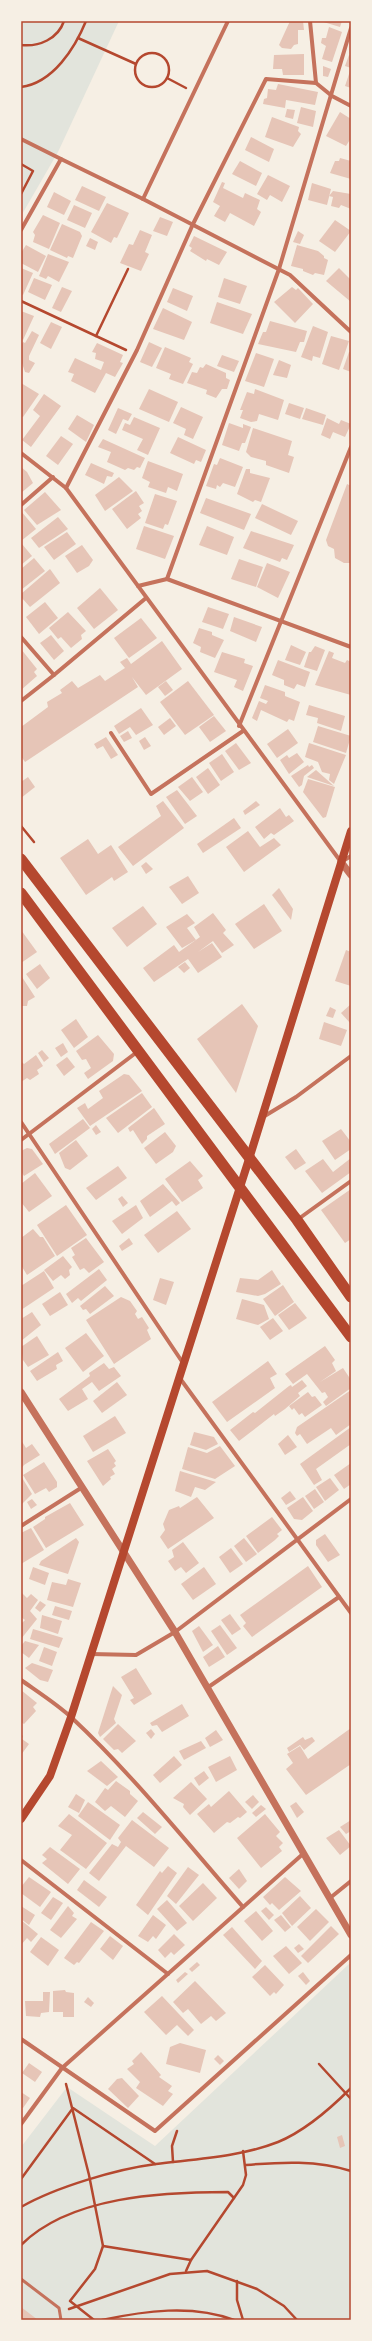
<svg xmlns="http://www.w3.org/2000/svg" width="372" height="2341" font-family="'Alegreya Sans',sans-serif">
<rect width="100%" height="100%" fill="#f6efe4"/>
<g fill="#e2e4dc">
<path d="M21,21H119L58,152L21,216Z"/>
<path d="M349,1964H351V2320H21V2147L67,2087L155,2146Z"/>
</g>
<g fill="#e6c5b7">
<path d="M290,21H303L304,30H298V44L294,45L291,49L282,48L279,45Z"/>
<path d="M320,21H342L340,27Z"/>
<path d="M329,27L342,32L332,62L322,59L326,46L321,43L322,38H326Z"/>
<path d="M304,54V75H283L282,69H273L274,55Z"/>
<path d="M349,55L351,56V88L345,86L351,68L345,66Z"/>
<path d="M323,66L331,69L328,77L323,76Z"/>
<path d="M278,84L318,92L315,105L286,100L285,108L263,104L264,99L267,98L268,89L276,90Z"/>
<path d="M301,107L316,111L313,127L297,123Z"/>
<path d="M287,109L295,110L293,119L285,117Z"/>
<path d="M340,112L351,119V138L346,146L326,136Z"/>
<path d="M272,117L299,127L298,131L301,134L293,147L265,137Z"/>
<path d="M251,137L274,149L269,162L245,150Z"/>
<path d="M340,158L351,161V179L330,173L335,161H339Z"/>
<path d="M240,161L262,173L256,186L232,174Z"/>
<path d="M268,175L290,186L282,202L270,195L267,200L257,194Z"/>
<path d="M222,182L225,183L223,188L243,198L245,193L260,200L257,209L261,212L254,226L230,213L225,222L214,216L220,206L213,202Z"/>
<path d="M312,183L331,189L327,205L308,200Z"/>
<path d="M82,186L106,197L99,211L75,200Z"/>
<path d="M333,191L351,194V209L341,205L339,208L331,206L333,197L329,196Z"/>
<path d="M54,192L71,201L64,215L47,207Z"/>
<path d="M107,203L129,213L117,238L114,237L111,243L91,232Z"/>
<path d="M74,205L92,213L85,228L67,220Z"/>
<path d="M43,215L60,223L49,249L33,242L35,235L33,232Z"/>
<path d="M160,217L173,222L167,236L153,231Z"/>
<path d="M335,220L351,231L335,252L319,241Z"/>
<path d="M62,224L80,232L82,236L73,258L68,256L67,258L50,250Z"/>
<path d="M140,230L152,235L145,252L149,254L141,271L120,263L129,244L133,245Z"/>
<path d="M298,231L304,235L300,244L293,242Z"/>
<path d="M194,236L227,252L219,265L207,259L206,261L190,251L192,248L189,246Z"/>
<path d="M90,238L98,242L95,250L86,246Z"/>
<path d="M26,245L46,256L38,272L21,263V253Z"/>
<path d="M297,245L318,251L324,256V258L328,260L324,275L315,273L313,275L303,271V269L291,266Z"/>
<path d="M48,254L69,262L59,282L48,276L46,279L39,276Z"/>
<path d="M21,268L33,273L23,295L21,294Z"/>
<path d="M339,268L351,280V302L326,281Z"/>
<path d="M34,278L52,285L45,300L28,292Z"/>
<path d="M224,278L247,286L240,304L218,297Z"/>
<path d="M62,287L72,291L61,312L52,308Z"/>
<path d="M292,287L296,290L298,288L313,304L295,323L274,302Z"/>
<path d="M173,288L193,296L187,311L167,302Z"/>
<path d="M217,302L252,314L243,334L210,323Z"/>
<path d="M163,308L192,322L184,340L153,329Z"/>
<path d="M21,311L34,316L23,340L21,338Z"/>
<path d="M270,321L307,331L304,342H300L296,352L258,344L263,332H266Z"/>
<path d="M51,322L62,327L51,349L40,343Z"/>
<path d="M313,326L328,332L320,358L313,356L312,361L301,357Z"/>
<path d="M32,331L39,335L29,356V360L35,363L29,373L25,372L21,360V346L23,342L25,343Z"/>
<path d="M331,336L349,341L339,370L322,364Z"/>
<path d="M149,342L162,348L152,367L140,362Z"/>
<path d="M97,343L123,355L120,362L123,363L115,377L106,373L95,393L71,381L74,374L68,372L75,358L101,370L104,362L95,359L96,353L92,352Z"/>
<path d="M165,347L191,358L189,362L193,364L183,384L169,379L171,374L156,368Z"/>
<path d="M349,352H351V372L343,369Z"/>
<path d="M256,353L274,359L264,387L245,381Z"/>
<path d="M222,355L239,361L234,372L217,366Z"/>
<path d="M279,360L291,365L287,378L273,375Z"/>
<path d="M206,364L226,373V378L230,380L227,389H222L216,398L206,394L207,390L187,383L192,372L197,373L200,367L203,368Z"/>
<path d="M21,383L39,394L23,417L21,416Z"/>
<path d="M149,389L178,402L169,422L139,409Z"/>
<path d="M255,389L284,400L278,420L259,414L257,421L251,422L240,418L243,410H240L247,392L254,394Z"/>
<path d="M44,394L61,406L31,447L22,440L40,416L33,410Z"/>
<path d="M289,403L304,408L300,419L285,414Z"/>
<path d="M181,407L203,417L193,439L184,435L186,429L173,423Z"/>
<path d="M118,408L132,414L128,421L123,419L116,434L108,430Z"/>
<path d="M306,408L326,415L323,425L302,419Z"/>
<path d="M77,415L94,425L86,442L68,429Z"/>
<path d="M134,417L160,428L148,455L137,450L143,439L122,430L125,423L130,425Z"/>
<path d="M327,418L339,424L341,420L351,424L345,437L333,432L330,439L321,435Z"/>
<path d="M229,423L243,428V424L251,427L245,443H242L239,451L222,445Z"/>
<path d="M253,428L292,441L288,455L294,457L289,473L266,465V461L251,457L246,452Z"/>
<path d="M61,436L73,444L58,465L46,456Z"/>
<path d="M178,437L206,450L201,462L196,460L194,464L170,453Z"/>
<path d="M103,439L145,458L140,468L137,467L134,470L128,468L125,470L107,462L111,452L98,447Z"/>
<path d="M220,458L243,467L235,487L223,483L220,487L217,485L216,489L206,486L214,464L217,465Z"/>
<path d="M148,461L183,474L177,491L168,487L166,493L148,487L150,482L142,478Z"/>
<path d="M91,463L114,473L112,477L107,476L104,484L85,475Z"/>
<path d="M21,467L27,472L33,483L21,493Z"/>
<path d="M246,469H250V473L270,478L261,502L255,500L253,502L237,494Z"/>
<path d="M119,477L133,491L105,511L95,495Z"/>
<path d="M347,484L351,486V563H344L335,558L334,549L328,546L326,540Z"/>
<path d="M136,491L144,503L139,506L142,511L138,514L141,518L127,529L112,509Z"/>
<path d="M45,492L61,510L37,525L24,510Z"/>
<path d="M155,494L177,501L168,525L165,524L163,529L145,523Z"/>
<path d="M206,498L251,514L244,530L200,513Z"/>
<path d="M262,504L298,521L291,535L255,518Z"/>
<path d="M21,511L36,529L21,541Z"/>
<path d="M58,517L68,529L39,548L31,538Z"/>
<path d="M144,526L174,536L165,559L136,549Z"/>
<path d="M207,526L234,537L227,555L199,545Z"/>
<path d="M251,531L294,545L287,560L282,558L280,562L243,548Z"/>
<path d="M67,532L76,544L54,560L44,547Z"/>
<path d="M22,544L32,556L21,565V545Z"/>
<path d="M82,545L93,560L89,566L77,573L65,556Z"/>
<path d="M34,558L45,571L21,590V569Z"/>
<path d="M239,559L263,567L256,587L231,579Z"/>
<path d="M267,563L290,572L278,598L257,587Z"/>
<path d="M50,569L60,583L30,607L21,597V594Z"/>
<path d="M100,588L118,610L94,629L77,608Z"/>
<path d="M45,602L58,618L39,634L26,617Z"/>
<path d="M208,607L229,614L223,629L202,622Z"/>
<path d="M68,612L86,631L81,635L82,639L71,648L61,637L58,639L49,628Z"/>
<path d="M234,617L262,627L256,642L230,631Z"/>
<path d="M141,618L157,638L129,658L114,638Z"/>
<path d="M199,628L212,632V635L224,640L215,658L200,652L201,647L193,643Z"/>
<path d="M51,635L64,651L54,660L40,643Z"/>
<path d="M162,641L182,669L146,695L132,677L138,687L25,762L21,756V727L48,707L47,702L62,693L60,690L72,681L78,688L100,675L105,681L125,668L120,662L127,658L131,664Z"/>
<path d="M291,645L306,652L300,665L285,660Z"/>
<path d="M315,646L325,650L317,671L304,667L309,652H311Z"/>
<path d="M21,649L37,669L34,672L37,676L21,690Z"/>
<path d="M329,651L334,653L332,658L345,663L347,660L351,662V695L315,685Z"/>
<path d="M222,652L245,659L244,663L253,666L243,691L234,687L237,680L214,672Z"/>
<path d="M278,660L310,672L305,687L297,684L294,689L284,685V680L272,675Z"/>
<path d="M166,681L173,690L165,696L158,687Z"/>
<path d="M188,681L214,715L185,735L160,702Z"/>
<path d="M265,685L285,692V696L300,702L294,721L289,719L287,722L261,710L257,721L252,718L259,701L266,704L268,701L260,698Z"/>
<path d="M309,705L345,716L341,731L317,723L318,718L306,715Z"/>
<path d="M141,708L153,725L136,735L130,727L119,734L114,726Z"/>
<path d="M214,716L226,731L210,742L199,727Z"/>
<path d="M170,718L176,726L164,735L158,727Z"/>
<path d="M318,726L351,736L346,753L313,742Z"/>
<path d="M288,729L298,743L277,758L267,744Z"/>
<path d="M128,731L132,738L124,742L120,736Z"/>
<path d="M106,737L118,755L111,759L103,746L97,749L94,744Z"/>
<path d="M145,737L151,746L144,750L139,741Z"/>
<path d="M236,743L251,763L239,770L225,751Z"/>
<path d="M309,743L346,755L334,784L329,780L330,774L322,772L318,762L305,757Z"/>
<path d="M297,753L304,762L289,774L280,760L287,755L289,758Z"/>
<path d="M222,754L234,772L221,781L209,763Z"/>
<path d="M308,765L309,767L312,765L314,768L304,776L302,785L299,787L291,776Z"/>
<path d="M208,768L220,785L208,794L196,777Z"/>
<path d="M316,770L334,786L307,777Z"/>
<path d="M28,777L35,787L21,798V782Z"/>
<path d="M192,777L203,792L190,801L178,787Z"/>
<path d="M308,779L335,787L326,817L323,818L303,792Z"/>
<path d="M177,790L197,816L185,824L166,797Z"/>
<path d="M163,801L184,828L133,866L118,847L161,816L156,806Z"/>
<path d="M256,801L260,805L245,815L243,811Z"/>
<path d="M280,808L286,817L289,815L294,821L274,835L271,833L264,839L255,827Z"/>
<path d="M234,818L241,828L203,853L197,844Z"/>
<path d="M248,831L260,847L274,838L281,845L244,872L226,847Z"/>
<path d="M88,839L98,854L111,845L128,872L114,881L112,877L86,895L60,858Z"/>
<path d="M146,862L153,869L146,874L141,866Z"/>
<path d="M188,876L199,893L182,904L169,887Z"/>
<path d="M279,888L293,909L291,920L272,895Z"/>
<path d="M264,904L282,931L254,949L235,924Z"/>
<path d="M143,906L157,924L127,947L112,928Z"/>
<path d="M213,913L226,930L223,933L234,945L222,953L213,941L198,952L212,943L222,957L198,973L188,959L154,982L143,968L174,945L179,952L200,937L194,927Z"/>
<path d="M187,914L195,923L187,928L196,940L182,948L166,927Z"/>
<path d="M21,930L37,952L21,963Z"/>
<path d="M346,950L351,952V986L335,981Z"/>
<path d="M185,962L190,968L184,973L178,967Z"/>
<path d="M40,964L50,978L37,989L26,974Z"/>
<path d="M22,977L35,997L28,1001L27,1006H21Z"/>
<path d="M242,1004L258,1026L236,1093L197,1039Z"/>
<path d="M351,1004V1024L341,1013Z"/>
<path d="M330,1007L336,1010L333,1018L326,1016Z"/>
<path d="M76,1019L88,1037L74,1048L61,1030Z"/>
<path d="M324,1022L347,1030L341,1046L319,1039Z"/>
<path d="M98,1035L114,1054L113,1061L88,1079L84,1073L91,1068L86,1059L82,1060L76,1051Z"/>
<path d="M63,1043L68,1052L61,1057L55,1048Z"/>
<path d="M42,1050L49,1058L44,1062L38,1053Z"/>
<path d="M36,1055L43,1066L37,1070L39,1074L30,1080L27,1078L21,1082V1061L24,1064Z"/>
<path d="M67,1057L75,1067L64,1076L56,1065Z"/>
<path d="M124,1074L129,1075L142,1091L90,1126L77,1108L85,1103L88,1109L103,1098L99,1091Z"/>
<path d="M142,1093L152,1107L118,1133L106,1118Z"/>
<path d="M154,1108L165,1124L147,1136V1139L142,1144L133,1130L130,1132L128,1128Z"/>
<path d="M83,1119L90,1128L55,1154L49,1144Z"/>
<path d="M96,1125L101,1132L96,1135L92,1129Z"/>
<path d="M341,1129L351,1142V1149L335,1160L322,1141Z"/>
<path d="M165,1132L176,1146L173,1152L156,1164L144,1148Z"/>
<path d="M76,1140L88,1156L70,1170L65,1168L59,1153Z"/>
<path d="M27,1148L32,1149L43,1164L24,1176L21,1171V1151Z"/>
<path d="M296,1149L306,1163L295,1170L285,1157Z"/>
<path d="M351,1158V1172L322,1193L305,1171L323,1159L333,1172Z"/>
<path d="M190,1161L203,1176L198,1180L203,1188L182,1202L165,1179Z"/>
<path d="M118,1166L127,1178L96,1200L86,1188Z"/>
<path d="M35,1173L52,1196L29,1212L21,1202V1184Z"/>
<path d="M163,1184L180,1203L176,1206L172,1201L150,1217L140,1201Z"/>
<path d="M351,1189V1239L345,1243L321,1210Z"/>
<path d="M122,1196L128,1203L123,1207L118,1199Z"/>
<path d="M66,1205L87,1235L57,1256L37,1225Z"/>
<path d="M136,1205L143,1218L122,1234L112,1221Z"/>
<path d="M177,1211L191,1229L158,1253L144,1235Z"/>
<path d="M33,1229L40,1237H43L55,1256L27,1275L21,1265V1238Z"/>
<path d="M86,1238L104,1262L89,1273L84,1268L80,1270L72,1257L75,1255L71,1248Z"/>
<path d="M129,1238L133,1244L122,1251L119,1246Z"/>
<path d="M63,1256L72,1267L69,1270L70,1275L65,1279L61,1275L53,1281L44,1270Z"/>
<path d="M99,1269L107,1280L81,1301L78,1298L72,1303L66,1294Z"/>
<path d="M272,1270L281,1284L265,1294L258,1296L236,1292L240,1278L258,1280Z"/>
<path d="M44,1271L54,1288L21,1310V1286Z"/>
<path d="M160,1278L174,1282L166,1305L153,1300Z"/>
<path d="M283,1285L294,1302L275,1316L263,1299Z"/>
<path d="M105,1286L114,1296L90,1314L86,1309L83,1310L80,1306Z"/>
<path d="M60,1292L68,1305L50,1316L42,1304Z"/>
<path d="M121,1297L130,1301L137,1311L135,1314L138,1319L142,1317L149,1328L147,1330L151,1339L114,1364L86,1320Z"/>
<path d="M242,1299L264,1305L269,1319L258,1325L236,1319Z"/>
<path d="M295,1303L307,1318L289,1330L278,1315Z"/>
<path d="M32,1312L41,1325L21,1341V1319Z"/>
<path d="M273,1318L283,1331L270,1340L260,1327Z"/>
<path d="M86,1333L104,1356L83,1372L65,1348Z"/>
<path d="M37,1336L49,1355L28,1367L23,1360L21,1347Z"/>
<path d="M325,1346L335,1360L332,1363L336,1371L320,1382L343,1368L351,1380V1388L326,1406L323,1402L328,1397L325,1392L322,1393L307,1374L293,1384L285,1374Z"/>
<path d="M58,1352L63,1361L56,1365L57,1369L37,1381L30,1371Z"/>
<path d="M268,1361L277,1374L270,1378L275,1388L227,1422L212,1402Z"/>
<path d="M104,1363L109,1369L114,1367L121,1376L99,1391L92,1382L82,1389L88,1399L68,1411L59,1399L90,1376L89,1373Z"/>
<path d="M302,1380L307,1386L298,1393L300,1396L285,1409L275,1416L274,1414L239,1441L230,1430L253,1412L255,1413L289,1386L291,1385L292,1387Z"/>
<path d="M117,1382L127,1395L102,1413L93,1401Z"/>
<path d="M351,1390V1424L336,1435L331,1428L307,1444L300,1434L297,1436L295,1433L297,1427Z"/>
<path d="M308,1392L312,1397L315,1396L322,1405L305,1417L302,1413L299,1415L294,1408L292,1410L289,1406Z"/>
<path d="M115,1416L126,1433L93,1452L83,1436Z"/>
<path d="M351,1427V1444L316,1469L322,1480L314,1485L300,1464Z"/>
<path d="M194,1432L214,1437L218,1444L206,1450L190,1445Z"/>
<path d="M288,1435L297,1447L285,1455L278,1444Z"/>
<path d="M21,1440L26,1448L32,1444L40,1455L24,1465L21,1469Z"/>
<path d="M220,1446L235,1466L215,1479L182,1469L188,1447L207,1453Z"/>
<path d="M108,1449L116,1461L114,1463L116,1466L112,1469L115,1474L110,1477L111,1479L103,1486L87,1461Z"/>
<path d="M44,1462L57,1482V1487L49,1492L46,1488L35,1494L23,1475Z"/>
<path d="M351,1463V1484L344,1489L334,1475Z"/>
<path d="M180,1471L216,1482L205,1490L195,1487L191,1497L175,1491Z"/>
<path d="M21,1476L32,1494L21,1505Z"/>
<path d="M330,1478L339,1490L325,1501L316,1487Z"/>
<path d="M315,1489L324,1502L314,1509L305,1496Z"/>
<path d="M290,1491L296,1499L286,1505L281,1498Z"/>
<path d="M197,1497L214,1518L168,1549L160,1537L165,1530L163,1524L169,1510L179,1506L180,1508Z"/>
<path d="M303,1497L313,1511L302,1520L294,1519L287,1508Z"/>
<path d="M32,1499L37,1505L31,1509L27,1502Z"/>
<path d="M70,1503L84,1525L46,1548L33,1527L45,1519V1517Z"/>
<path d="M272,1517L282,1530L277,1534L279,1536L275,1540L258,1553L246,1536Z"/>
<path d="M31,1528L44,1550L21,1564V1533Z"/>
<path d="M325,1534L340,1555L328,1562L316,1545V1540Z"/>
<path d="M76,1538L79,1542L68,1574L39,1565L41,1561Z"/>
<path d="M244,1538L257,1554L246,1562L234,1546Z"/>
<path d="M183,1542L199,1563L186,1573L181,1567L175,1571L168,1561L174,1557L172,1550Z"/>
<path d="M231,1548L243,1564L230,1573L219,1557Z"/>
<path d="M308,1566L322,1587L252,1637L243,1626L246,1623L240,1615Z"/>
<path d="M33,1567L49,1573L45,1585L29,1579Z"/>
<path d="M204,1567L216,1584L193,1600L181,1584Z"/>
<path d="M68,1579L81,1583L73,1607L47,1600L52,1582L66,1585Z"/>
<path d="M21,1592L27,1598L31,1594L38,1600L30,1611L37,1619L21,1639V1624L25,1620L21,1617Z"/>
<path d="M40,1601L46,1605L40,1612L35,1608Z"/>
<path d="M55,1606L72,1611L69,1620L52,1615Z"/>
<path d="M230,1614L241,1629L232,1635L221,1620Z"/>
<path d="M42,1615L62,1621L58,1634L40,1628Z"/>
<path d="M220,1625L237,1648L227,1655L211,1631Z"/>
<path d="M199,1626L213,1645L203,1652L192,1631Z"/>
<path d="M33,1629L63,1638L59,1648L30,1639Z"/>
<path d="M25,1641L39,1645L29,1658L21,1652V1646Z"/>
<path d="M218,1646L225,1657L209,1667L203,1657Z"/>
<path d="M44,1647L57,1652L52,1666L39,1661Z"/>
<path d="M32,1663L53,1670L48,1682L40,1680L25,1668Z"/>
<path d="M136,1668L152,1694L134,1705L130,1700L134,1698L121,1677Z"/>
<path d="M113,1686L122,1695L114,1719L116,1723L100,1737L98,1733Z"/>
<path d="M21,1690L37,1703L33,1707L36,1711L24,1724L21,1722Z"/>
<path d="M182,1704L189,1716L162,1732L157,1725L152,1726L150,1723Z"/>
<path d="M118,1724L136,1741L122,1753L118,1749L114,1750L103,1739Z"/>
<path d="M351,1728V1764L306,1795L286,1769L293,1763L287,1754L300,1746L308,1759Z"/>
<path d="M151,1729L155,1734L151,1739L146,1733Z"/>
<path d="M216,1730L223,1740L210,1747L205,1738Z"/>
<path d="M21,1734L23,1736L22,1739L29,1744L21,1755Z"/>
<path d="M303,1737L305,1740L312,1737L315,1741L304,1750L300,1745L289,1752L287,1748Z"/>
<path d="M201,1741L206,1748L184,1760L179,1751Z"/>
<path d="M174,1756L182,1765L160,1783L153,1775Z"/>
<path d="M230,1756L237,1770L216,1782L208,1767Z"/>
<path d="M101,1761L118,1777L107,1786L87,1771Z"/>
<path d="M204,1771L209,1778L199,1786L194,1778Z"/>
<path d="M116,1781L130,1791V1794L138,1801L125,1817L111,1806L105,1811L95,1802L105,1788L108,1790Z"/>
<path d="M191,1782L207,1799L190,1815L183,1807L184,1804L173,1798Z"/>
<path d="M229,1791L247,1812L240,1818L238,1817L230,1823L227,1822L214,1833L197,1814L209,1804L211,1807Z"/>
<path d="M76,1794L85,1800L79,1813L68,1807Z"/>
<path d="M253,1795L259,1802L252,1809L245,1802Z"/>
<path d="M88,1802L120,1825L110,1840L78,1816Z"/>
<path d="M296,1802L304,1812L297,1818L290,1806Z"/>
<path d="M261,1805L266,1809L256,1817L252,1813Z"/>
<path d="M143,1812L162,1827L155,1834L137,1818Z"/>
<path d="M69,1814L107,1843L86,1869L60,1850L72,1835L58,1826Z"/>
<path d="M265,1814L280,1832L276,1836L283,1843L279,1847L282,1851L261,1868L237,1838Z"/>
<path d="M132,1820L169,1848L154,1867L126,1846L99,1881L89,1873L112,1844L118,1847L121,1842L118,1838Z"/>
<path d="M351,1820V1831L346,1834L340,1827Z"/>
<path d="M339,1830L351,1846L340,1855L326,1838Z"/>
<path d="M50,1847L80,1869L68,1884L42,1863L47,1859L42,1855Z"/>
<path d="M168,1866L177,1873L148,1915L136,1905L160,1871L162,1873Z"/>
<path d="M188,1867L199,1875L176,1904L167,1896Z"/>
<path d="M239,1869L247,1881L239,1889L229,1878Z"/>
<path d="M29,1877L51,1892L40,1907L21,1893V1887Z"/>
<path d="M285,1877L301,1891L279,1910L272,1903L270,1905L263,1897Z"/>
<path d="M84,1880L107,1897L99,1907L77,1890Z"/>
<path d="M203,1883L217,1898L193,1921L179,1906Z"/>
<path d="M300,1896L311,1908L292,1926L282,1913Z"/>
<path d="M53,1897L63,1903L51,1920L41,1913Z"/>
<path d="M167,1900L187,1923L177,1931L157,1909Z"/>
<path d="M21,1906L35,1915L29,1925L21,1919Z"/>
<path d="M68,1906L74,1913L72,1916L77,1919L61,1938L50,1930Z"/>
<path d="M266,1907L274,1915L269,1920L261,1911Z"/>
<path d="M316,1909L329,1922L310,1941L297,1927Z"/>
<path d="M256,1911L273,1931L262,1941L244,1921Z"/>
<path d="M153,1915L166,1925L156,1939L153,1936L148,1942L138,1936Z"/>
<path d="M281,1915L291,1927L285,1932L274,1920Z"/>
<path d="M21,1920L38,1934L31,1942L27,1938L21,1945Z"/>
<path d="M91,1922L104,1931L79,1963L77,1962L74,1965L64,1958Z"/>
<path d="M331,1926L339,1934L308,1963L301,1956Z"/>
<path d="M232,1927L262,1961L255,1969L223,1935Z"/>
<path d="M174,1934L185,1945L174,1955L171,1952L165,1958L158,1950Z"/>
<path d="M110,1936L123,1946L113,1960L100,1949Z"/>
<path d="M41,1937L59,1950L48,1966L30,1952Z"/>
<path d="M299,1944L304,1949L298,1953L294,1948Z"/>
<path d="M286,1946L302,1963L289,1974L273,1956Z"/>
<path d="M197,1962L200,1965L192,1972L189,1969Z"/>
<path d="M265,1965L284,1985L276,1994L274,1992L270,1996L252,1977Z"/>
<path d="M185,1972L188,1974L178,1983L176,1980Z"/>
<path d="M303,1972L310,1981L306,1985L298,1976Z"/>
<path d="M195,1981L226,2013L216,2021L211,2016L201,2024L188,2009L183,2013L173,2002Z"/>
<path d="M65,1990L66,1992L74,1993V2017H63V2012H53V1991Z"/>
<path d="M43,1992H50L49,2012L41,2013L40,2017L26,2016L25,2001H43Z"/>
<path d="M162,1996L194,2030L188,2036L177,2025L166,2035L144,2012Z"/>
<path d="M88,1997L94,2003L91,2007L84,2002Z"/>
<path d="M180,2043L206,2050L200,2073L166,2064L170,2047Z"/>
<path d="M141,2052L161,2075L159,2077L172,2086L168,2091L173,2094L163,2106L136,2088L140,2082L127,2069L134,2064L132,2061Z"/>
<path d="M218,2055L224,2061L220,2065L214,2059Z"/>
<path d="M29,2063L42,2072L35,2082L22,2073Z"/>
<path d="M122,2078L139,2096L128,2108L108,2089L117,2079Z"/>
<path d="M21,2092L30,2098L23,2108L21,2107Z"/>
<path d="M342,2135L345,2146L340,2148L337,2137Z"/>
<path d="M21,2307L38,2320H21Z"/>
</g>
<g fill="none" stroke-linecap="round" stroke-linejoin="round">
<g stroke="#b5482f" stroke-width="2.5">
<path d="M78,38L136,64"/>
<path d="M21,45C39,47 58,39 64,21"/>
<circle cx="152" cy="70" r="17"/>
<path d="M167,78L186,88"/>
<path d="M21,87C53,83 75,48 86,21"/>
<path d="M21,164L33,171L21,194"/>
<path d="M21,301L126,350"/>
<path d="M96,336L128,269"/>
<path d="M21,826L34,842"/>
<path d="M319,2064L351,2099"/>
<path d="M66,2084L89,2175L103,2246L95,2269L70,2301L94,2320"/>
<path d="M173,2162L172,2146L177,2131"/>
<path d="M246,2165C281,2162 317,2160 351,2171"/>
<path d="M21,2179L73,2108L155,2164"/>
<path d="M21,2207C56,2187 117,2169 156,2164C196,2159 240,2157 278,2142C305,2131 330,2109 351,2088"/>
<path d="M21,2245C70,2196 163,2192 228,2192L234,2198"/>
<path d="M103,2246L191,2260"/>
<path d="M186,2271L191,2260L243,2185L246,2175L243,2151"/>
<path d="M237,2281V2300L243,2320"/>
<path d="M69,2309L170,2274L207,2271L257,2289L284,2306L297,2320"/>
<path d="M102,2320C144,2311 192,2304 234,2320"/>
</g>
<path stroke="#c5725c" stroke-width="3" d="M21,2279L59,2308L61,2320"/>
<g stroke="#c5725c" stroke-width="4">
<path d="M310,21L316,83"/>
<path d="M21,139L61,159"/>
<path d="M143,199L290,275L351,332"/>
<path d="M21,230L61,159L143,199L228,21"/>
<path d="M21,453L66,488L341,862L351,856"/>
<path d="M66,488L137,350L193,224L266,79L316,83L332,96L351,106"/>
<path d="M21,505L53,477"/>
<path d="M167,579L279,269L351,28"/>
<path d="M138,586L167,579L351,647"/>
<path d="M21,637L54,675L21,701"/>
<path d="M54,675L146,598"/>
<path d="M239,726L351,447"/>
<path d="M111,733L151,794L243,731"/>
<path d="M263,1117L296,1097L351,1056"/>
<path d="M21,1122L183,1363"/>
<path d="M21,1140L137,1052"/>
<path d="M297,1220L351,1181"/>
<path d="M179,1377L351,1613"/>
<path d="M21,1526L81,1488"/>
<path d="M91,1654L136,1655L175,1632L351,1499"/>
<path d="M21,1680C38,1692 57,1704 72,1718C134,1776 187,1843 243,1907"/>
<path d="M207,1688L339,1597"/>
<path d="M21,1860L168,1974"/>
<path d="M330,1898L351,1881"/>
<path d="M21,2039L155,2131L351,1955"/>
<path d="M21,2124L62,2068L304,1853"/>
</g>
<g stroke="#c5725c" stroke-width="7">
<path d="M341,862L351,875"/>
<path d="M21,1392L175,1632L351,1935"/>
</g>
<path stroke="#b5482f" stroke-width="8" d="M21,1819L50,1776L71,1717L249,1159L351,831"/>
<g stroke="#b5482f" stroke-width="11">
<path d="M21,859L297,1220L351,1297"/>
<path d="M21,893L351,1337"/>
</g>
</g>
<rect width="372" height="2341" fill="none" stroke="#f6efe4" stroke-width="44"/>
<rect x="22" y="22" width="328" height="2297" fill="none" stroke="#b5482f" stroke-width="1.5"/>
</svg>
